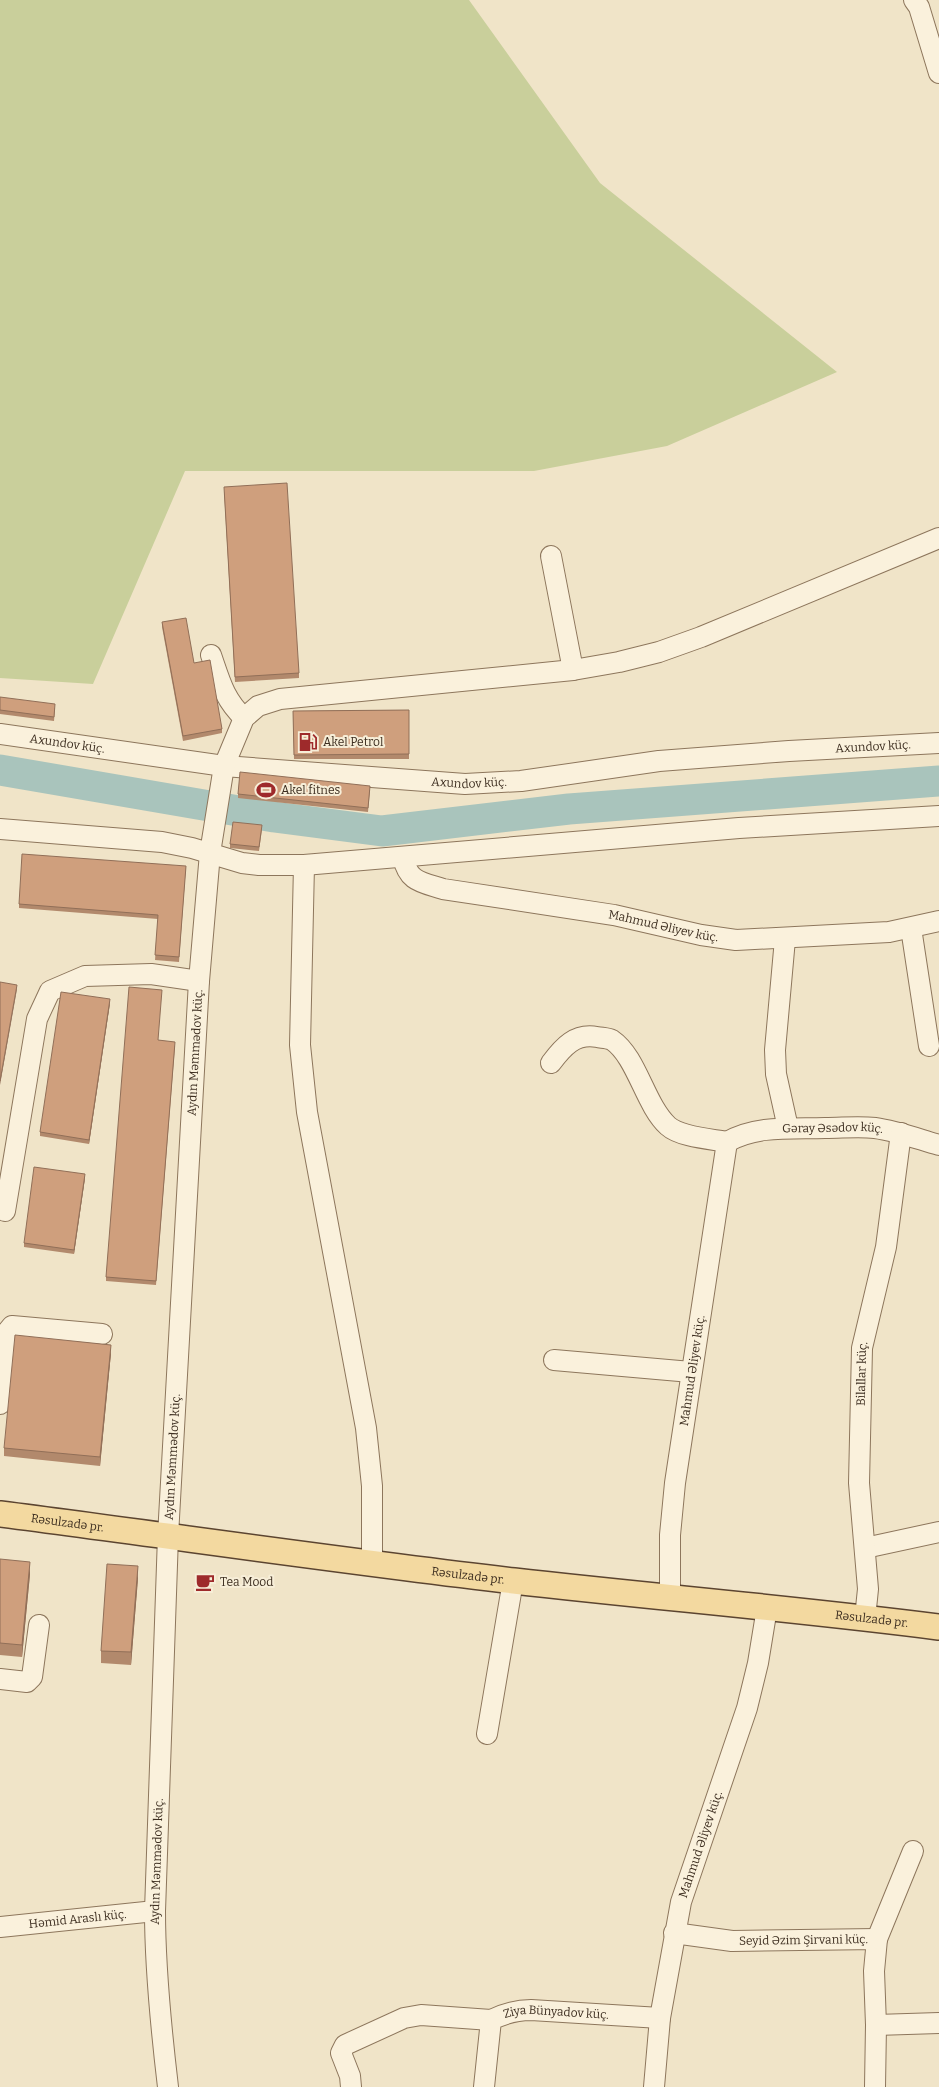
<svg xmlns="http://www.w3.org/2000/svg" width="939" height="2087" font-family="Bitter,serif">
<rect width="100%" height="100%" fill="#f0e4c8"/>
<path fill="#c9cf9b" d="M0,0H469L600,183L837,372L667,446L534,471H185L93,684L0,678Z"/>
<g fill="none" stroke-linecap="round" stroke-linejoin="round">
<path stroke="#a9c4bc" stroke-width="31" d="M0,770L274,817L382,831L569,809L939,781"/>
<g stroke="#8d765c" stroke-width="22">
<g id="minor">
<path d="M914,0L919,7L939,73"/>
<path d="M551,556L573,670"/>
<path d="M211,655C220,681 224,699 244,718"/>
<path id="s1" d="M0,734L224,766L465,784L521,781L659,761L789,751L939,743"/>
<path d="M0,829L162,842L192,848L242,863L259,865H304L739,828L939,816"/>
<path id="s2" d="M403,857C408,882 421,882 443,889L614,915L701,935L736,940L889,932L939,921"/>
<path d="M304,865L300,1045L307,1112L366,1428L372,1486V1564"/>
<path d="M911,928L929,1046"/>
<path d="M785,939L775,1050L776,1074L788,1128"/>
<path d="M551,1063C563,1047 575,1033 597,1037C602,1038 608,1038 612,1040C637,1057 645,1105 668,1126C680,1137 711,1139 727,1142"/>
<path id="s3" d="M727,1142C757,1125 791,1129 825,1128C842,1128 859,1126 875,1128C897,1131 918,1139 939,1145"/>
<path d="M5,1211L37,1019L50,991L85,976L151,974L199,981"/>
<path d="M554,1360L691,1372"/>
<path d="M0,1404L7,1332L12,1326L102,1334"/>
<path d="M865,1548L939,1532"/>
<path id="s4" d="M670,1599V1535L675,1483L727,1142"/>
<path id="s5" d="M865,1618L868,1589L859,1483L862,1348L886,1247L901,1133"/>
<path d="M0,1679L27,1682L32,1677L39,1625"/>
<path d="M487,1734L513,1581"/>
<path id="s6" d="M0,1927L155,1911"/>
<path id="s7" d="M674,1933L732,1941L877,1939L874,1971L876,2025L875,2087"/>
<path d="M877,1939L913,1851"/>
<path d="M876,2025L939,2023"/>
<path id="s8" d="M168,2087C161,2028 155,1970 155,1911L168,1536L199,981L210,853L224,766L244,718L258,706L280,699L573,670L619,662L659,652L701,637L939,538"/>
<path d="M351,2087L350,2076L341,2053L345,2045L404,2018L421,2015L491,2020"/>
<path id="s9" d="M484,2087L491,2020C505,2013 516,2010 531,2010L660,2018"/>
<path id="s10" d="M654,2087L660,2018L681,1902L747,1708L758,1663L767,1608"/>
</g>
</g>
<g stroke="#5b4430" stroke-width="28">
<g id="major">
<path id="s11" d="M0,1514C171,1536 342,1561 514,1581C655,1597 798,1609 939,1627"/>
</g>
</g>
<use href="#minor" stroke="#faf1dc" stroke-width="20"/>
<use href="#major" stroke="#f3d9a0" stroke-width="25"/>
</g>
<g fill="#b2896c">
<path d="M224,491L299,673V678L235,682Z"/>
<path d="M162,622L194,663L222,729V733L183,741L162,627Z"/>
<path d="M0,697L55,708L54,721L0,714Z"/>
<path d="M409,710V759H294L293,711Z"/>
<path d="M370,790L368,812L238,798V794Z"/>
<path d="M262,829L259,851L230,848V844Z"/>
<path d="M186,866L179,962L155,960L158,919L19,908V904Z"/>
<path d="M110,1003L89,1144L40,1136V1132Z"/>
<path d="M159,1040L175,1046L156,1285L106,1281V1277Z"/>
<path d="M85,1178L74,1254L24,1247V1243Z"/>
<path d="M111,1353L100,1466L4,1456V1448Z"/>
<path d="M0,1559L30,1574L22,1657L0,1655Z"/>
<path d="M138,1578L131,1665L101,1663V1651Z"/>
</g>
<g fill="#916f58">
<path d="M17,985V989L0,1085V1081Z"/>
<path d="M110,999V1003L89,1144V1140Z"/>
<path d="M85,1174V1178L74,1254V1250Z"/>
<path d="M111,1345V1353L100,1466V1457Z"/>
<path d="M30,1562V1574L22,1657V1645Z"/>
<path d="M138,1566V1578L131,1665V1652Z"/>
</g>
<g fill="#cf9f7d" stroke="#916f58">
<path d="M287,483L299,673L235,677L224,487Z"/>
<path d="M186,618L194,663L210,660L222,729L183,736L162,622Z"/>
<path d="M0,697L55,704L54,717L0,710Z"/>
<path d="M409,710V754L294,755L293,711Z"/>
<path d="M240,772L370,786L368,808L238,794Z"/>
<path d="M233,822L262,825L259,847L230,844Z"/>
<path d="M22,854L186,866L179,957L155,955L158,915L19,904Z"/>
<path d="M0,982L17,985L0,1081Z"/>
<path d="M129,987L162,990L158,1040L175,1042L156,1281L106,1277Z"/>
<path d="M61,992L110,999L89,1140L40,1132Z"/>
<path d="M34,1167L85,1174L74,1250L24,1243Z"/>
<path d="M15,1335L111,1345L100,1457L4,1448Z"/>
<path d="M0,1559L30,1562L22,1645L0,1643Z"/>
<path d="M107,1564L138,1566L131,1652L101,1651Z"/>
</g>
<defs>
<g id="fuel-bare" transform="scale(1.5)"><path d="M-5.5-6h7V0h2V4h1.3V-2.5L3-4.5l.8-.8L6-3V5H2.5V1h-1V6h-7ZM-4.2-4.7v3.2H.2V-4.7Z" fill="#9e2a2b" stroke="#f7eed8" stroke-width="2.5" paint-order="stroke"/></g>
<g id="stadium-bare" transform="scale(1.5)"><path d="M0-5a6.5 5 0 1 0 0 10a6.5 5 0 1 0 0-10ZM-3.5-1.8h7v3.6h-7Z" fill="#9e2a2b" stroke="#f7eed8" stroke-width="2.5" paint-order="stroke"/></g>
<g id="cafe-bare" transform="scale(1.5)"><path d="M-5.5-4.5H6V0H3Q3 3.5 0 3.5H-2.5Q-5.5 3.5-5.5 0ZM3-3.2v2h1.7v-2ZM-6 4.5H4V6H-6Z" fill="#9e2a2b" stroke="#f7eed8" stroke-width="2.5" paint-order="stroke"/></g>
</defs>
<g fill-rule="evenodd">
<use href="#fuel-bare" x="308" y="742"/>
<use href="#stadium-bare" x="266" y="790"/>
<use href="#cafe-bare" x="205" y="1582"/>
</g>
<g text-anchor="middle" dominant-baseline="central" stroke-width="4" stroke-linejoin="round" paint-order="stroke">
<g font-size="12" fill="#3d2e20" stroke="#f7eed8" text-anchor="start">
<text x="323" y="742">Akel Petrol</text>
<text x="281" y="790">Akel fitnes</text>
<text x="220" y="1582">Tea Mood</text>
</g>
<g font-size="12" fill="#3d2e20" stroke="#f7eed8">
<text stroke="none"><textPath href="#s1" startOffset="68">Axundov küç.</textPath></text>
<text stroke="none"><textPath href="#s1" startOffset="878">Axundov küç.</textPath></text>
<text stroke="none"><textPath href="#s1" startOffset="472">Axundov küç.</textPath></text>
<text stroke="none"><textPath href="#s2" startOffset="279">Mahmud Əliyev küç.</textPath></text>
<text stroke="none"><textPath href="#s8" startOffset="1036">Aydın Məmmədov küç.</textPath></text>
<text stroke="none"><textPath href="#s3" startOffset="108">Gəray Əsədov küç.</textPath></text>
<text stroke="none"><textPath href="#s4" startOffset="230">Mahmud Əliyev küç.</textPath></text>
<text stroke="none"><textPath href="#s5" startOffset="245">Bilallar küç.</textPath></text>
<text stroke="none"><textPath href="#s8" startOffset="631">Aydın Məmmədov küç.</textPath></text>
<text stroke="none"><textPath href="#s11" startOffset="68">Rəsulzadə pr.</textPath></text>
<text stroke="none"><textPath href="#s11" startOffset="472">Rəsulzadə pr.</textPath></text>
<text stroke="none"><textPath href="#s11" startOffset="878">Rəsulzadə pr.</textPath></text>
<text stroke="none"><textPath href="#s10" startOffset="248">Mahmud Əliyev küç.</textPath></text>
<text stroke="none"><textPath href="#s8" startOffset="226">Aydın Məmmədov küç.</textPath></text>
<text stroke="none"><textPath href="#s6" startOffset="78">Həmid Araslı küç.</textPath></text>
<text stroke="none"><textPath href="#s7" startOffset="130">Seyid Əzim Şirvani küç.</textPath></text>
<text stroke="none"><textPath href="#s9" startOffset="134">Ziya Bünyadov küç.</textPath></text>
</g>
</g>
</svg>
